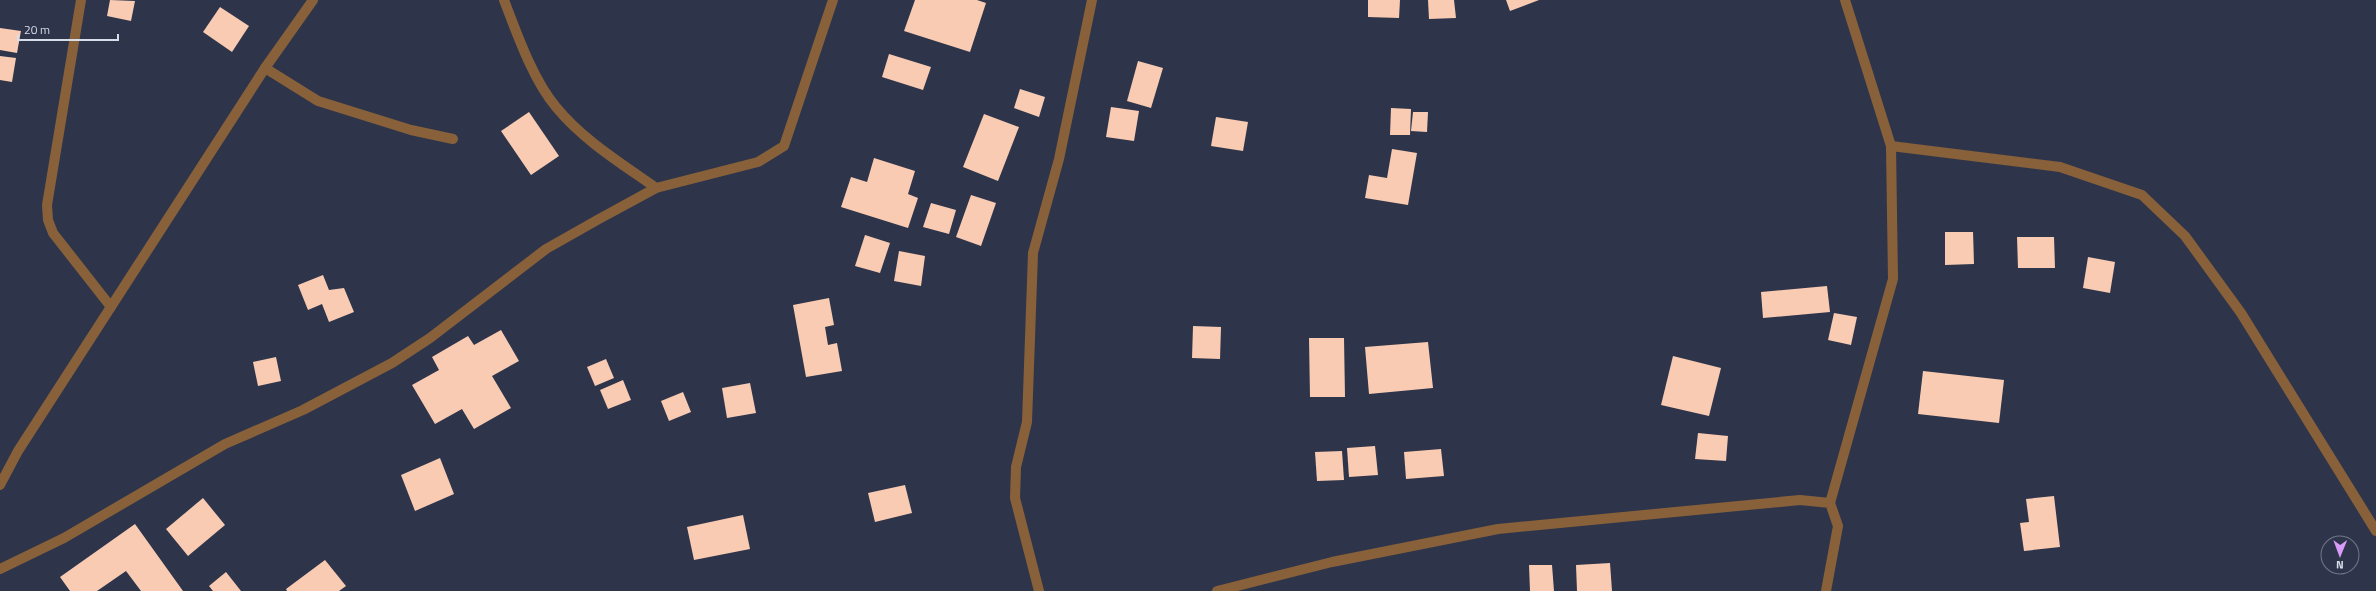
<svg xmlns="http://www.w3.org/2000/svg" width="2376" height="591" font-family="'Titillium Web',sans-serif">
<rect width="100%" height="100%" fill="#2e354a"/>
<g fill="#facbb3">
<path d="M110,0L135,1L131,21L107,16Z"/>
<path d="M915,0H977L986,3L970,52L904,31Z"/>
<path d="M1368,0H1400L1399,18L1368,17Z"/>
<path d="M1428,0H1454L1456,18L1429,19Z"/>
<path d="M1506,0H1539L1510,11Z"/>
<path d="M220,7L249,26L232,52L203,32Z"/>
<path d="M0,28L21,31L17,53L0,50Z"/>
<path d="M889,54L931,67L923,90L882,77Z"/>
<path d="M0,56L16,58L12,82L0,80Z"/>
<path d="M1138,61L1163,68L1151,108L1127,101Z"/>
<path d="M1020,89L1045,97L1039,117L1014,108Z"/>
<path d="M1111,107L1139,111L1134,141L1106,137Z"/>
<path d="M1391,108L1411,109L1410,135H1390Z"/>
<path d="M529,112L559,156L531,175L501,131Z"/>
<path d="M1413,112H1428L1427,132L1411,131Z"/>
<path d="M984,114L1019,127L998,181L963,167Z"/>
<path d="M1216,117L1248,122L1243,151L1211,146Z"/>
<path d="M1392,149L1417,153L1408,205L1365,198L1369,175L1387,178Z"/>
<path d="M874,158L915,171L908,194L918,198L908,228L841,207L851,177L867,182Z"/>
<path d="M971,195L996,203L981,246L956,237Z"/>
<path d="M931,203L956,210L949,234L923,227Z"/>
<path d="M1945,232H1973L1974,264L1945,265Z"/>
<path d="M865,235L890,243L880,273L855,266Z"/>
<path d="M2017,237H2054L2055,268H2018Z"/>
<path d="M899,251L925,256L921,286L894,281Z"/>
<path d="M2088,257L2115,262L2110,293L2083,288Z"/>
<path d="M323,275L329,290L344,288L354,312L329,322L322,304L308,310L298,285Z"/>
<path d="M1827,286L1830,312L1763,318L1761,292Z"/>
<path d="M829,298L834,325L825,327L828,345L837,343L842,371L806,377L793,305Z"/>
<path d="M1834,313L1857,317L1851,345L1828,340Z"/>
<path d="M1193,326L1221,327L1220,359L1192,358Z"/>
<path d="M501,330L519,361L492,376L511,408L474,429L462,409L435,424L412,385L439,370L432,357L468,336L474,345Z"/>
<path d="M1309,338H1344L1345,397H1310Z"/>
<path d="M1428,342L1433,388L1369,394L1365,347Z"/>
<path d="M1673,356L1721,368L1709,416L1661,405Z"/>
<path d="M276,357L281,381L258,386L253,362Z"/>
<path d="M606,359L614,378L595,386L587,367Z"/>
<path d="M1923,371L2004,380L1999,423L1918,414Z"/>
<path d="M623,380L631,400L608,409L600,390Z"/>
<path d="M750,383L756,413L727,418L722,388Z"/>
<path d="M683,392L691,412L669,421L661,401Z"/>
<path d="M1698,433L1728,436L1726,461L1695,459Z"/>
<path d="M1375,446L1378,475L1349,477L1347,448Z"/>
<path d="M1441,449L1444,476L1406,479L1404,452Z"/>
<path d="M1342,451L1344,480L1317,481L1315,452Z"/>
<path d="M440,458L454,494L415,511L401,475Z"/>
<path d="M905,485L912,513L875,522L868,493Z"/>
<path d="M2054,496L2060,547L2024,551L2020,523L2029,522L2026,499Z"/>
<path d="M203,498L225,525L188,556L166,529Z"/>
<path d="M743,515L750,549L694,560L687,527Z"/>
<path d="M135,524L183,591H141L126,571L97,591H70L60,577Z"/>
<path d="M325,560L346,586L339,591H287L286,589Z"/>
<path d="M1610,563L1612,591H1577L1576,565Z"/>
<path d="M1529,565H1552L1554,591H1530Z"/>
<path d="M226,572L241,591H213L209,586Z"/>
</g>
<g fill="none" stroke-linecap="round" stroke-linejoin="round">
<g stroke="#88613a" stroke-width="10">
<path d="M81,0L47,205L48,220L53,233L111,307"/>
<path d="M504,0C517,34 533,80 556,107C584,141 621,163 656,188"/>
<path d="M265,68L318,101L411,130L453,139"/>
<path d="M1891,146L2060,167L2142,195L2185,236L2241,313L2376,531"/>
<path d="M0,485L18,451L265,68L313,0"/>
<path d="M1830,503L1893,279L1891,146L1845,0"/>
<path d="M0,569L64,538L225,444L303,410L392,363L430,338L546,249L599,219L656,188L758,162L784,146L833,0"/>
<path d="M1039,591L1015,498L1016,467L1027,422L1033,253L1059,159L1092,0"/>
<path d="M1217,591L1332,562L1498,529L1800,500L1830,503L1838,526L1826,591"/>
</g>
</g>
<g transform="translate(2340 555) rotate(181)"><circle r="19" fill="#2e354a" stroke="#72788a"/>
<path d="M0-3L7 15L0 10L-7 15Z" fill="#d89bf8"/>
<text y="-6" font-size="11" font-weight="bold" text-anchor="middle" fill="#d8ddea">N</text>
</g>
<path d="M18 34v6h100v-6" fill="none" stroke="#d8ddea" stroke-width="2"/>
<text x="24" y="34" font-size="12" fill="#d8ddea" stroke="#2e354a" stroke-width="3" paint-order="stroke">20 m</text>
</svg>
